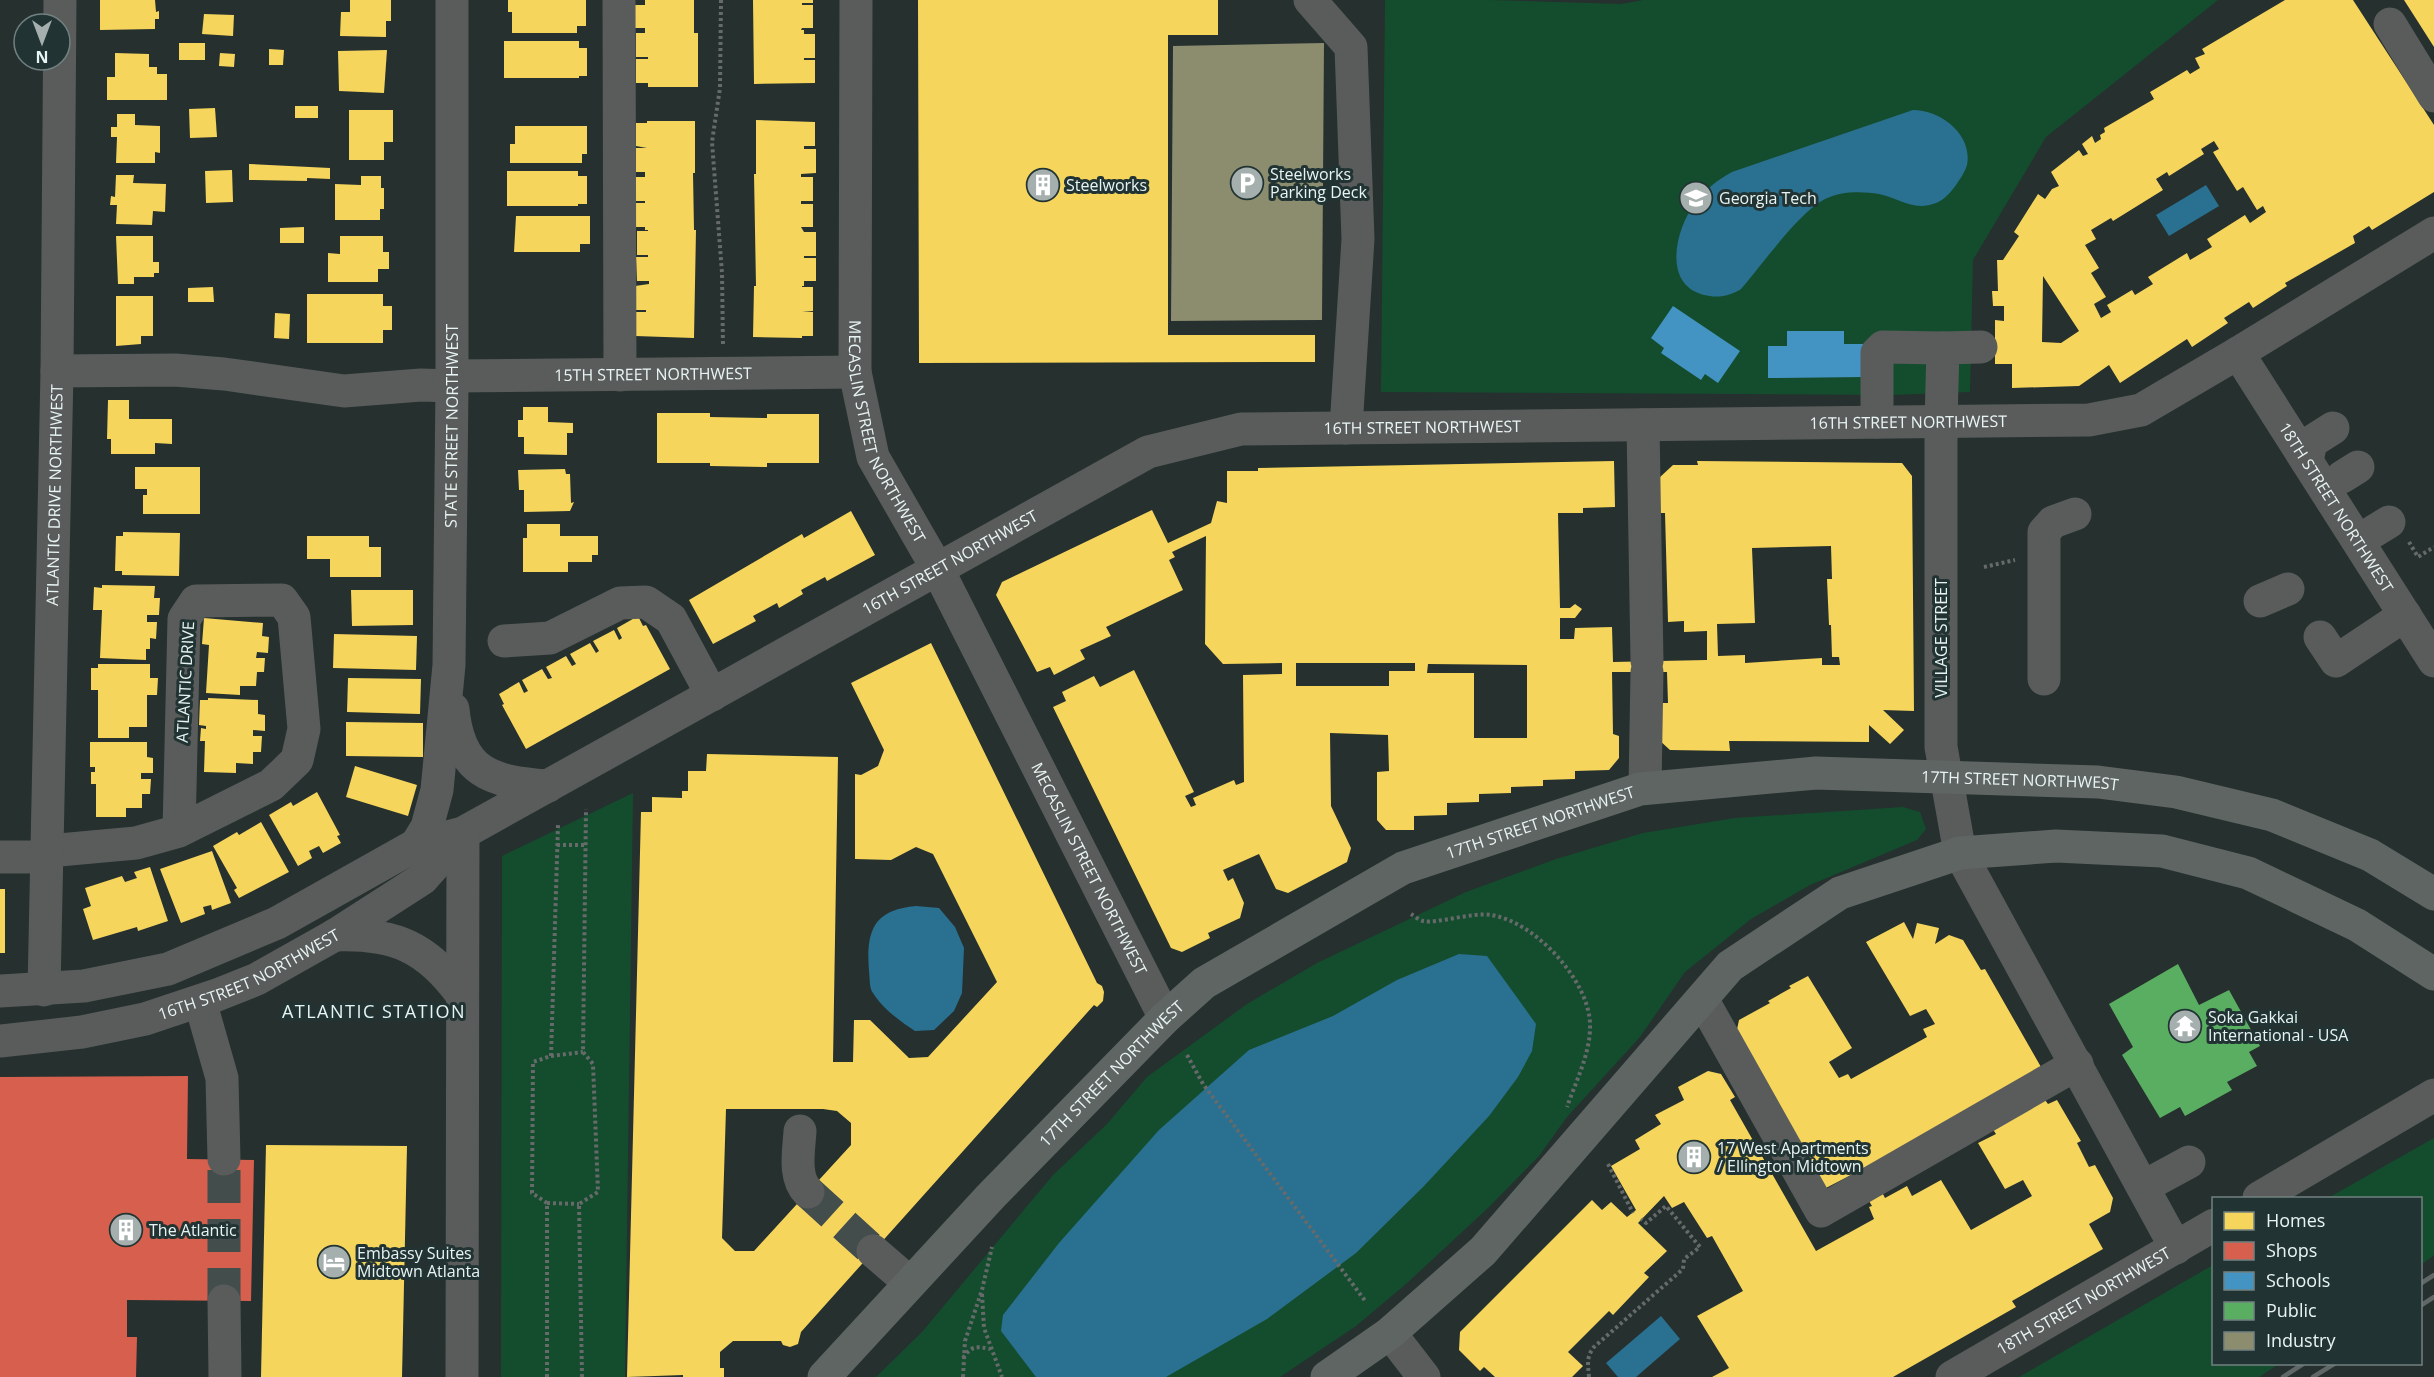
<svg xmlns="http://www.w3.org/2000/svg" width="2434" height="1377" font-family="'Open Sans',sans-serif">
<rect width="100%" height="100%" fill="#25302f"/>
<g fill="#144d2e">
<path d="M1385,0H1490L1621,4L1643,0H2218L2046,137L1973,260L1970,392L1892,395L1381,392Z"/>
<path d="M633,793L625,1377H501L502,856Z"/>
<path d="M1903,807L1920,812L1926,829L1917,840L1810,885L1751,919L1685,972L1640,1037L1567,1117L1539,1156L1488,1208L1406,1284L1356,1326L1280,1377H876L922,1332L1053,1175L1107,1124L1147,1077L1247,1004L1317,963L1466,892L1556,859L1643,833L1735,818Z"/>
<path d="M2434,1138V1255L2421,1265L2420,1198H2328Z"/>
<path d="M2213,1265L2214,1364H2279L2259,1377H2019Z"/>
</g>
<g fill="#2a7191">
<path d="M1913,110C1940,110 1973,134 1967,165C1965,172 1960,179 1956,185C1950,193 1945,199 1936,203C1913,212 1900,198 1879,194C1863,191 1840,191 1825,199C1798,213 1762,265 1741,289C1731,295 1721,298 1710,296C1661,290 1674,230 1696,202C1705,189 1718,180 1732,172Z"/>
<path d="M2206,185L2219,206L2169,236L2156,215Z"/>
<path d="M916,906L939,908L955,927L964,948L962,993L954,1011L934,1030L915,1031C900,1021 883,1009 873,993C869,988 870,978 869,971C866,931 873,910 916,906Z"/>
<path d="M1459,954L1487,956L1536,1024L1532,1051L1518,1077L1489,1116L1424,1186L1356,1253L1267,1319L1166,1377H1036L1001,1331L1003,1315L1059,1243L1159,1130L1249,1050L1333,1016L1397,980Z"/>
<path d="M1661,1316L1680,1339L1636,1377H1618L1606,1363Z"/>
</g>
<g fill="#f6d55c" fill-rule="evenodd">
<path d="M100,0H155L156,12L159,11V19H155V29L100,30Z"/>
<path d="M350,0H391V21H386V37L340,36L341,12H350Z"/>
<path d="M508,0H586V26H577V33H512V12H508Z"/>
<path d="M645,0H694V33H698V87H648V83H636V59H648V57H636V33H645V28H633L634,5H645Z"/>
<path d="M753,0H813V3H802V5H813V28H802L801,30H804V34H815V58H804V60H815V83L754,84Z"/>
<path d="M918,0H1218V35H1168V335H1315V362L919,363Z"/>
<path d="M2285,0H2353L2434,125V192L2372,230L2369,226L2353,236L2355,243L2285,283L2287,286L2253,308L2249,302L2224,318L2228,323L2192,347L2187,339L2120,383L2109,365L2079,386L2012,388V364H1995V320L2004,321V306H1993L1992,291H1998L1997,260H2003L2019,236L2014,232L2038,194L2045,199L2052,189L2059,186L2051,172L2079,150L2083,156L2088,154L2082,144L2092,136L2095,143L2101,139L2100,135L2105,132L2104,128L2154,99L2150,92L2187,70L2190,74L2200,68L2195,58L2205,54L2202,49ZM2214,141L2219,149L2213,152L2237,191L2243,187L2257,210L2263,206L2266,212L2250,223L2245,215L2207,239L2212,247L2190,260L2187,253L2148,277L2153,284L2135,295L2132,290L2107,305L2111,312L2101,318L2094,304L2106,297L2091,273L2099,268L2085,245L2096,239L2091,230L2111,218L2113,221L2163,190L2156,179L2167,172L2169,176L2204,154L2201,149ZM2043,276L2079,331L2061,343L2042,342Z"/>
<path d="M2404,0H2434V47L2420,25Z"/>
<path d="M204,14L234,15L233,36L202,34Z"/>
<path d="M504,41H579V48H587V76H579V78H504Z"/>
<rect x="179" y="43" width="26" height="17"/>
<path d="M269,49L284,50L283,65H269Z"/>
<path d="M387,50L384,93L339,91L338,51Z"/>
<path d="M115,53L149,54V67H157V74H167V100H107V77H115Z"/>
<path d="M220,53L235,54L234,67L219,66Z"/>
<rect x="295" y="106" width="23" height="12"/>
<path d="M215,108L217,137L190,138L189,109Z"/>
<path d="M349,110H393V142H384V160H349Z"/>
<path d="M117,114H135V125L160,126V153L155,152V163H116L117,137H111V127H117Z"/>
<path d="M756,120L815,122V146H804V149H816V173L801,174V177H813V201H801V204H813V227H801L804,232H816V256H804V258H816V281H804V286H802V287H813V311H802L813,312V336H802V338L753,337L754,286H756L754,174H756Z"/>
<path d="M647,121H695V173H693L694,230H696L694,338L635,336V312H646V310H635V286L649,284V281H637L636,257H648V255H637V231H648V230H645V227H634V203H645V201H634V177H645V172H636V148H647L636,146V123H647Z"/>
<path d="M515,126H587V154H582V163H510V144H515Z"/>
<path d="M249,164L330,168V179L307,178V181L249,180Z"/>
<path d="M232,170L233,202L206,203L205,171Z"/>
<path d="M507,171H578V176H587V204H578V206H507Z"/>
<path d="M116,175H134L133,183L166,184L165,212L153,211L152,225L116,224L117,205H110L111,196L115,197Z"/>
<path d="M361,176H381V188H384V209H380V220H335V184L361,185Z"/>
<path d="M516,216H590V244H580V252H514Z"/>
<path d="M304,227V243H280V228Z"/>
<path d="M116,236H153V262H159V273H154V277H134V284H118Z"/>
<path d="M340,236H383V252H389V269H378V282H328V253L340,254Z"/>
<path d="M213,287L214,302H188V288Z"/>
<path d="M307,294H383V306H392V330H383V343H307Z"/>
<path d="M116,296H153V336H141V344L116,346Z"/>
<path d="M275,313L290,314L289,339L274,338Z"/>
<path d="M108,400H129V419H172V444L155,443V454H111V439H107Z"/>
<path d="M523,407H548V422L573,423V433H567V455L524,454V437H518V420H523Z"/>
<path d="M657,413H710V417L767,418V414H819V463H767V467L710,466V463H657Z"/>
<path d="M1614,461L1615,507L1583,508V513H1558L1560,608H1570L1575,604L1582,609L1575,618H1560V639H1574L1575,628L1612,627L1613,662L1707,660V631L1684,632V621L1668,622L1665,513H1660L1659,478L1673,465H1698L1697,461L1902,463L1912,476L1914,711L1883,710L1904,730L1890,744L1869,725V742L1729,741L1730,751L1670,750L1659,740V703H1668L1667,672H1612L1613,734L1619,736V758L1609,770L1575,771V779L1543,780V786L1511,787V793L1479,794V802L1447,803V815L1414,816V830H1386L1377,820V772L1389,771L1388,735L1330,733L1331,806L1351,848L1347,862L1288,893L1276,889L1259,854L1223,870L1228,881L1233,878L1244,903L1240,918L1208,933L1210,938L1182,952L1171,948L1053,707L1066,701L1062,692L1094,676L1100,687L1134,670L1194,792L1185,796L1191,807L1196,805L1193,798L1234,780L1236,785L1244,782L1243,675L1282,674V663L1223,664L1205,644L1206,536L1172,552L1175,557L1169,560L1183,590L1106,627L1111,636L1080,650L1085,659L1054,675L1050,667L1037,672L996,595L1002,582L1152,510L1168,543L1211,523L1217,501L1227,503V471H1258V468ZM1831,546L1832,579H1827L1829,625H1831L1832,657H1839L1840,665H1822V658L1745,663V655L1718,656L1717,624L1755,623L1752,548ZM1296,663H1415V671H1389V686H1296ZM1428,664L1527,665V738H1474V673H1427Z"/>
<path d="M135,467H200V514H143V495H147V489H135Z"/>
<path d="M565,469L566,474H570L571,503L574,502L570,511L524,512V490H519L518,470Z"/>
<path d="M851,511L875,555L827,581L825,577L801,590L803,594L779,608L777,603L753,616L756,621L713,644L689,600L802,534L804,538Z"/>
<path d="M527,524H560V536H598V555H592V562H568V572H523V538H527Z"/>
<path d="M123,532L180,533L179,576L122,575V571H115L116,536H123Z"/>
<path d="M307,536H369V547H381V577H330V559H307Z"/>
<path d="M102,585L155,586L154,598H160L159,615H147V622H157L156,639L150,638V649H146V660L100,658L102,610H93L94,587L102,588Z"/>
<path d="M351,590H413V625L352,626Z"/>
<path d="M638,616L643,626L646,625L670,669L526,749L502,705L504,704L499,694L519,682L524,693L528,691L522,680L542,669L548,679L552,678L546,667L566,656L572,666L576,664L570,654L590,643L596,653L599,651L593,641L614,630L619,640L622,638L617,628Z"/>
<path d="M204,618L263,623L262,636L269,637L268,653L257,652L256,658H265L264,672H257L256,686H240V695L206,693L209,645L202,644Z"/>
<path d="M334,634L417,636L416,670L333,668Z"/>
<path d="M931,643L1097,983L1102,986L1104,992L1103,1001L1097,1007L1094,1005L801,1332L798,1344L790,1347L783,1345L781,1341H733L720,1352V1368H724V1377H683V1375L627,1377L641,812H652V797L682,798V791H688V771H706L707,754L838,757L833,1062H853L854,1020H870L909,1058L928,1057L997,982L933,854L916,847L891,860L855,859V774L861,775L878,766L884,750L851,683ZM726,1109H823L837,1111L851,1123V1145L754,1251H735L722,1238Z"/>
<path d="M98,664H150V678H158L157,695H147V727H129V738H98V690H91V668H98Z"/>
<path d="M348,678L421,679L420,714L347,712Z"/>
<path d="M208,698L258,700V714L265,715V731L253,730V736H262L261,752H253V764L236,763V773L204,772L205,741H200L201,728L206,729V726L199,725L200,700H208Z"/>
<path d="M346,722L423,723V757L346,756Z"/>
<path d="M90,742H147V757L153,758V773H141V779H151L150,794H142V808H126V817H96V784H91V772H95V767H90Z"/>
<path d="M355,766L417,785L408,816L346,797Z"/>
<path d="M317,792L340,835L337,836L341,843L323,853L319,846L309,851L312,858L298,866L269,815L291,802L293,806Z"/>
<path d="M261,822L289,872L239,898L234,890L237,888L213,846L237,832L239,835Z"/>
<path d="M212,851L231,903L212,910L211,905L203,907L205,914L181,923L160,869Z"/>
<path d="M150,867L168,921L138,931L137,927L93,940L83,909L91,906L85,888L122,876L125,882L137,878L134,872Z"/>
<rect x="0" y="889" width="5" height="64"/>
<path d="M1904,922L1913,939L1917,923L1939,928L1935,944L1949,935L1963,940L1981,970L1985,969L2041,1067L1869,1167L1885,1198L1907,1186L1912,1196L1941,1180L1971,1230L2032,1196L2023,1180L2005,1189L1978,1143L1996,1134L1990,1125L2042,1096L2048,1104L2057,1100L2081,1141L2077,1143L2089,1167L2095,1165L2113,1198L2110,1212L2089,1224L2103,1249L2012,1301L2016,1307L1893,1377H1712L1729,1368L1697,1316L1743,1291L1712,1236L1707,1238L1684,1202L1672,1208L1664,1196L1638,1223L1667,1251L1644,1273L1649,1277L1613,1315L1609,1311L1568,1352L1583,1366L1572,1377H1495L1484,1367L1480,1371L1459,1350L1460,1332L1592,1200L1602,1210L1611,1202L1627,1217L1636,1210L1611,1166L1640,1149L1635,1140L1661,1124L1655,1115L1684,1100L1678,1087L1708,1071L1721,1074L1735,1097L1730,1100L1816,1251L1874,1219L1869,1207L1872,1206L1853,1174L1822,1190L1736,1034L1739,1020L1770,1003L1768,1001L1791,988L1789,986L1808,976L1852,1048L1829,1062L1839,1078L1848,1074L1851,1079L1927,1037L1923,1029L1935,1024L1926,1009L1910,1016L1866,942Z"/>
<path d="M266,1145L407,1146L402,1377H261Z"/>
</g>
<path fill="#d6604d" d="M188,1076L187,1159L254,1160L251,1301L127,1300V1337H137L136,1377H0V1077Z"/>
<g fill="#4393c3">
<path d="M1673,306L1740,351L1718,383L1705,374L1701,380L1661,353L1664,348L1651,338Z"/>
<path d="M1787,331H1844V344H1864V377L1768,378V346H1787Z"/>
</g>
<path fill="#5aae61" d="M2178,964L2199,1005L2229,990L2260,1046L2249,1052L2257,1066L2227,1082L2232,1090L2185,1116L2180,1107L2160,1118L2122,1055L2133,1047L2109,1004Z"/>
<path fill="#8c8c6e" d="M1324,43L1322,320L1171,321L1173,46Z"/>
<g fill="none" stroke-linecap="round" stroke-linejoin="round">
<g stroke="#424d4c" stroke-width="33" stroke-dasharray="33 16" stroke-linecap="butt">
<path d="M808,1192L873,1251"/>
<path d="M224,1301V1159"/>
</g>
<g stroke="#666a6a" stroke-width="4" stroke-dasharray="3 3" stroke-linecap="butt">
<path d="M721,0L720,88L712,142L722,273L723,346"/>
<path d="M2409,542L2418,557L2434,547"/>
<path d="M1984,567L2015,560"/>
<path d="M557,845H586"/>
<path d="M1411,914C1414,916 1419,920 1423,921C1436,924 1472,912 1491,915C1534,921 1589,980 1590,1024C1591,1052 1576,1081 1567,1107"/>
<path d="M1187,1055L1203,1084L1366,1302"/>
<path d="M551,1056L583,1052"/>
<path d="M1608,1164L1633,1213"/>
<path d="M547,1203L579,1204"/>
<path d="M982,1294L984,1328L1002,1377"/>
<path d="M963,1358C971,1346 976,1346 990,1349"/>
<path d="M547,1377V1203L532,1193L533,1062L551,1056L558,825"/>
<path d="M582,1377L579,1204L598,1192L593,1064L583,1052L586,809"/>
<path d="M963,1377L965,1341L982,1290L992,1247"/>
<path d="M1589,1377C1588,1365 1586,1357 1594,1347L1683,1269L1684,1259L1700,1247L1666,1206L1646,1223L1641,1219"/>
</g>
<g stroke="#595c5b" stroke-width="33">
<path d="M619,0L620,375"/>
<path id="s1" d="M856,0L855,372L873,457L938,570L1165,1018"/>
<path d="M1310,0L1351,47L1358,239L1346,428"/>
<path d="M2390,24L2434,96"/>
<path d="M1981,347L1943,348L1941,422V747L1960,853L2176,1248"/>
<path id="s2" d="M2238,353L2434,661"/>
<path d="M57,371L175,370L224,374L344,391L421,385L452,386"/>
<path id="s3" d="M452,376L855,372"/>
<path d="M1877,422V353L1883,347L1943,348"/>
<path d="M1643,425L1647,661"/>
<path d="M2307,461L2311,442L2333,428"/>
<path d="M2342,477L2358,467"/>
<path d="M2358,541L2389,522"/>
<path d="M2260,601L2288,589"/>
<path d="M2320,637L2336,661L2405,615"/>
<path d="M504,641L550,638L620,603L646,602L671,619L712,695"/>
<path d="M2044,679V532L2053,522L2075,514"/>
<path d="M453,709C459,772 490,782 548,786"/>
<path d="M1645,788L1647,672"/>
<path id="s4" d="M416,845L427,827L437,790L449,665L452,386V0"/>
<path d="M48,851L136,843L179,831L271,785L297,760L304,729L294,617L282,600L196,601L184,619L179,831"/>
<path d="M0,857H48"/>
<path d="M335,935C395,933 427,947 462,995"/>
<path id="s5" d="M44,990L57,371L60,0"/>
<path id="s6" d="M0,991L84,986L168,969L277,923L416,845L463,833L1148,452L1241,429L2089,420L2141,410L2238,353L2434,233"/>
<path d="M1702,999L1821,1211L2077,1064"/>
<path d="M200,1001L222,1078L224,1159"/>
<path id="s7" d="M0,1041L82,1032L145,1019L217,995L257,979L335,935L422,879L463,833"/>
<path d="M800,1131C799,1150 793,1177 808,1192"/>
<path d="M2143,1187L2189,1162"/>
<path d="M2259,1198L2434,1095"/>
<path d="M873,1251L910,1283"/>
<path d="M224,1301L225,1377"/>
<path d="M1390,1333L1424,1377"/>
<path d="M462,1377L463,833"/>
<path id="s8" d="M1952,1377L2214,1225"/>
</g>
<g stroke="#5f6563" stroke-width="33">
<path id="s9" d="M824,1377L991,1196L1165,1018L1204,983L1403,868L1640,789L1816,773L2098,782L2176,792L2272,815L2370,855L2434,894"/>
<path d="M1327,1377L1390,1333L1483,1251L1730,966L1840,893L1960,853L2056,846L2162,851L2248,873L2357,925L2434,974"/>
</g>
<g stroke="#606766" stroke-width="4.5">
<path d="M2420,1284L2434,1275"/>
<path d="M2420,1306L2434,1297"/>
<path d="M2283,1377L2303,1364"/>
<path d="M2313,1377L2334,1364"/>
</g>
</g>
<defs>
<g id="parking-disc" transform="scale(1.725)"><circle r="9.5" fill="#a4afae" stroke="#213433"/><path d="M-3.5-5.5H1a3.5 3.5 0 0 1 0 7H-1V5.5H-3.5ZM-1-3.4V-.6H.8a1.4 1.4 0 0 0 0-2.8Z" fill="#fff"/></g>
<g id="building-disc" transform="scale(1.725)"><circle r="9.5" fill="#a4afae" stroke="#213433"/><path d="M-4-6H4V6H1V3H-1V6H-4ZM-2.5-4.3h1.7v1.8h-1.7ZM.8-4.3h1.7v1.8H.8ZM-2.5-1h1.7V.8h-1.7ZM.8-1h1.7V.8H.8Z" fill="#fff"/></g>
<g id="university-disc" transform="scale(1.725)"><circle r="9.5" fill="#a4afae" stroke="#213433"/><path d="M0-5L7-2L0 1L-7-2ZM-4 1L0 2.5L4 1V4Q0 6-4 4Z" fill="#fff"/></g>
<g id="temple-disc" transform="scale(1.725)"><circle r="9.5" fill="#a4afae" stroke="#213433"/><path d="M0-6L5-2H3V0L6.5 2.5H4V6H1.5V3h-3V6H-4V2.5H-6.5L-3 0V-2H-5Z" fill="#fff"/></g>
<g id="hotel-disc" transform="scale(1.725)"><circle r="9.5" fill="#a4afae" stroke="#213433"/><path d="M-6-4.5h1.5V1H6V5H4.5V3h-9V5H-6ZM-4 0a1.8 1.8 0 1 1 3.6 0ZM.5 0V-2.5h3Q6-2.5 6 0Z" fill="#fff"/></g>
</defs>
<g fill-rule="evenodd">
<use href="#parking-disc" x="1247" y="183"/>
<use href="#building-disc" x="1043" y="185"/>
<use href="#university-disc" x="1696" y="198"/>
<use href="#temple-disc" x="2185" y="1026"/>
<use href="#building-disc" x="1694" y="1157"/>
<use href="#building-disc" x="126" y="1230"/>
<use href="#hotel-disc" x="334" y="1262"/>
</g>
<g text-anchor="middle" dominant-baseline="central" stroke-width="6" stroke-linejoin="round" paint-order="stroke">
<g font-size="16" fill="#e8f4f3" stroke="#213433" text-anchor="start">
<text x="1270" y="174">Steelworks<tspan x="1270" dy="18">Parking Deck</tspan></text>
<text x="1066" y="185">Steelworks</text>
<text x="1719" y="198">Georgia Tech</text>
<text x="2208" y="1017">Soka Gakkai<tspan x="2208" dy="18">International - USA</tspan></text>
<text x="1717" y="1148">17 West Apartments<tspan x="1717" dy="18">/ Ellington Midtown</tspan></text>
<text x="149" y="1230">The Atlantic</text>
<text x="357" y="1253">Embassy Suites<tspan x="357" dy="18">Midtown Atlanta</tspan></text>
</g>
<g font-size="16" fill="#e8f4f3" stroke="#213433">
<text stroke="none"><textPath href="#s3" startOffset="201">15TH STREET NORTHWEST</textPath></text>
<text stroke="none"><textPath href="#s6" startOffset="2043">16TH STREET NORTHWEST</textPath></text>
<text stroke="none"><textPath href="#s4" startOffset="424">STATE STREET NORTHWEST</textPath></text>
<text stroke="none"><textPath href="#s6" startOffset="1557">16TH STREET NORTHWEST</textPath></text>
<text stroke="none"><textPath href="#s1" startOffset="438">MECASLIN STREET NORTHWEST</textPath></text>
<text stroke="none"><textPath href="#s5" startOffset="495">ATLANTIC DRIVE NORTHWEST</textPath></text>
<text stroke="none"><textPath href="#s2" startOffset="183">18TH STREET NORTHWEST</textPath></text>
<text stroke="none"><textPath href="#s6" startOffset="1053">16TH STREET NORTHWEST</textPath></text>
<text transform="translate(1941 638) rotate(-90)">VILLAGE STREET</text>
<text transform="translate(185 682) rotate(-87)">ATLANTIC DRIVE</text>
<text stroke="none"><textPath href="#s9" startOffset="1408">17TH STREET NORTHWEST</textPath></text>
<text stroke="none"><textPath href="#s9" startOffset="922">17TH STREET NORTHWEST</textPath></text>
<text stroke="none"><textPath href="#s1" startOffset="924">MECASLIN STREET NORTHWEST</textPath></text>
<text stroke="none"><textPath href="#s7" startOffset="260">16TH STREET NORTHWEST</textPath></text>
<text stroke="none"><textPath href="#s9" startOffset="418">17TH STREET NORTHWEST</textPath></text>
<text stroke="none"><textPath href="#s8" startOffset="152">18TH STREET NORTHWEST</textPath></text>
</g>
<g font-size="18" letter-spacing="1.5" fill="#e8f4f3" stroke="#213433">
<text x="374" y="1011">ATLANTIC STATION</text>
</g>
</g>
<rect x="2212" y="1197" width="210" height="168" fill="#213433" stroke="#718180" stroke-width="1.5"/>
<rect x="2224" y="1212" width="30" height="18" fill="#f6d55c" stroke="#718180" stroke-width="1.5"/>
<text x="2266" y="1227" font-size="18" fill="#e8f4f3">Homes</text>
<rect x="2224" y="1242" width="30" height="18" fill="#d6604d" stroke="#718180" stroke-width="1.5"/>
<text x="2266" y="1257" font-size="18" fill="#e8f4f3">Shops</text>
<rect x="2224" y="1272" width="30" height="18" fill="#4393c3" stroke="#718180" stroke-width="1.5"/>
<text x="2266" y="1287" font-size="18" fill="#e8f4f3">Schools</text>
<rect x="2224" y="1302" width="30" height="18" fill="#5aae61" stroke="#718180" stroke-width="1.5"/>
<text x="2266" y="1317" font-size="18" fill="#e8f4f3">Public</text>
<rect x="2224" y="1332" width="30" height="18" fill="#8c8c6e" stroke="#718180" stroke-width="1.5"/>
<text x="2266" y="1347" font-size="18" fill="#e8f4f3">Industry</text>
<g transform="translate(42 42) rotate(180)"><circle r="28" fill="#213433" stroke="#718180" stroke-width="1.5"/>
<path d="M0-4.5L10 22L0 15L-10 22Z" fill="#a4afae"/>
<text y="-9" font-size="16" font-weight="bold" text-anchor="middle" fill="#e8f4f3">N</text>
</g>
</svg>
